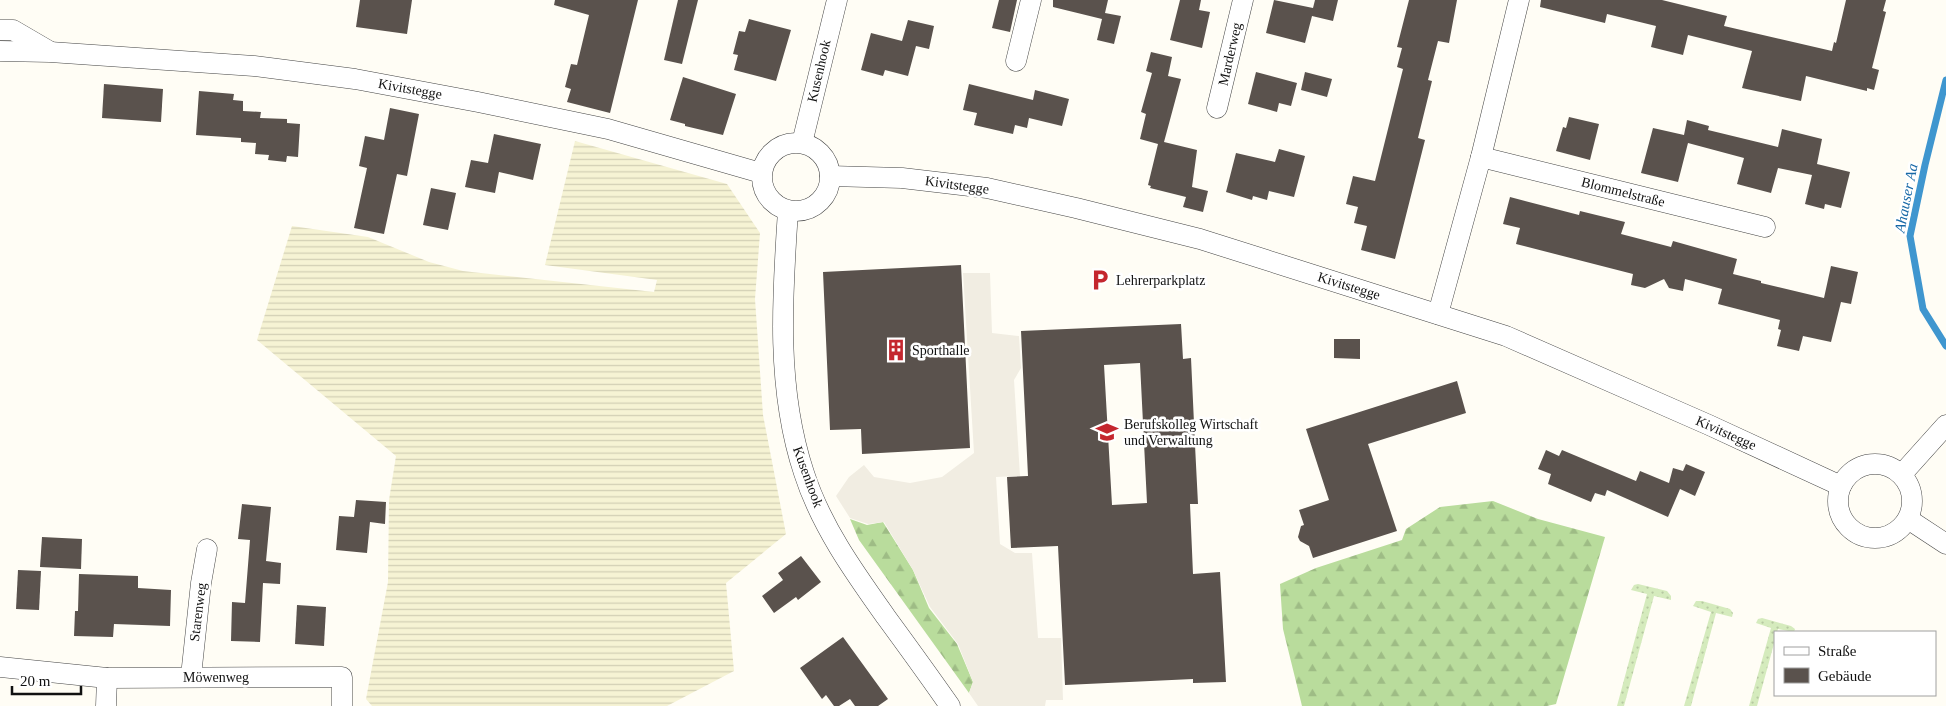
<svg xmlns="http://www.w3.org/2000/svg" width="1946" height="706" font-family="'Times New Roman',serif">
<defs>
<pattern id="farmland-rules" width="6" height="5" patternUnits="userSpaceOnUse" patternTransform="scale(1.25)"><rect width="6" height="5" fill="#f6f3d4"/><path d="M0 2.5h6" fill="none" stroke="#d2cfb5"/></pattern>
<pattern id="grass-dots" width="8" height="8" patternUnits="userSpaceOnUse" patternTransform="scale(1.25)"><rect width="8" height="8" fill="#d5ebbd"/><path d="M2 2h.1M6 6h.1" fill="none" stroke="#b6c8a1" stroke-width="1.8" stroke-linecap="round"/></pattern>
<pattern id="forest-firs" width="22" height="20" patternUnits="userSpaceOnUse" patternTransform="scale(1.25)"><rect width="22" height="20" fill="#b9dc9c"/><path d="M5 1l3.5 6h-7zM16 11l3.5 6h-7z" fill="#9ebc85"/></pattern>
</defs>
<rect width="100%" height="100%" fill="#fffdf5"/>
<path fill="url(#farmland-rules)" d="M575,141L727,184L760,233L755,299L763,415L786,534L726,583L734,671L667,706H372L366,699L388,582L389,500L396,456L257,340L292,226L368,237L429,262L463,271L654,292L657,280L545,265Z"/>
<g fill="url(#grass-dots)">
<path d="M1638,584L1667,591L1671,596V600L1654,596L1624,706H1617L1647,594L1631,590L1634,585Z"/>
<path d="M1696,601H1702L1730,609L1733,613L1732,617L1716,613L1691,706H1684L1711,612L1693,606Z"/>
<path d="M1762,618L1791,626L1795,629L1794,632L1778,629L1777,632H1775V640L1757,706H1749L1771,628L1756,623L1758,619Z"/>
</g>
<g fill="url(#forest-firs)">
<path d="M1493,501L1538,519L1605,537L1556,704L1547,706H1302L1283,629L1280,584L1316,568L1402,540L1406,529L1440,507Z"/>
<path d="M850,519L867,525L883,522L913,570L929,608L957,644L973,682L969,693L859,540Z"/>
</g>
<path fill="#f1ede2" d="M963,273H990L992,333L1019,336L1021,368L1014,380L1020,476L996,477L1000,544L1015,553H1032L1038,638H1061L1063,700H1046L1045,706H978L969,693L973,682L958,644L930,607L913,570L884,522L868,524L850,518L836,496L849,477L864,465L874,477L910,483L942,477L974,453Z"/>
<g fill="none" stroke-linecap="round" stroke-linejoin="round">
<path stroke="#3f96cf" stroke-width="7" d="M1946,80L1925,165L1910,236L1923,309L1946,346"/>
</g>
<g fill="#5a524d" fill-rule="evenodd">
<path d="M360,0H412L407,34L356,27Z"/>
<path d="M555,0H638L610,113L567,102L571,89L565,87L571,64L577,65L589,15L554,5Z"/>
<path d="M678,0H698L682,64L664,60Z"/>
<path d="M999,0H1017L1010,32L992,28Z"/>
<path d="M1053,0H1108L1105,13L1121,16L1114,44L1097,40L1102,19L1053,7Z"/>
<path d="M1180,0H1201L1199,10L1210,12L1202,48L1170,40Z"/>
<path d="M1274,0L1313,8L1315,0H1338L1333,21L1312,16L1305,43L1266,33Z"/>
<path d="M1409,0H1457L1449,43L1438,41L1428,80L1432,81L1418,138L1425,140L1395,259L1361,250L1367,226L1354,223L1358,207L1346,204L1353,176L1375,181L1403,69L1397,67L1402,48L1397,47Z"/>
<path d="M1541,0H1662L1727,16L1724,26L1832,51L1834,42L1836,43L1846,0H1886L1883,11L1886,12L1872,68L1879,70L1874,90L1867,88V91L1806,76L1801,101L1742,88L1752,51L1688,35L1683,55L1651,47L1656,26L1607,14L1605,23L1540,7Z"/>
<path d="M749,19L791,30L776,81L734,70L738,55L733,54L739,31L745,32Z"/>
<path d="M908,20L934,26L929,49L916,46L908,76L885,70L883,76L861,70L871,33L902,41Z"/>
<path d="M1151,52L1172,57L1168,76L1181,79L1164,142L1197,150L1192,187L1208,191L1203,212L1183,207L1186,197L1150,188L1151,186L1148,185L1158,144L1140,139L1146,114L1141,112L1152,73L1146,71Z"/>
<path d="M1256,72L1297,83L1291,106L1279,103L1277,112L1248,104Z"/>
<path d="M1305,72L1332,79L1327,97L1301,90Z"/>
<path d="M683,77L736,94L723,135L685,126V124L670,120Z"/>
<path d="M104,84L163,89L161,122L102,118Z"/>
<path d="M969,84L1033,100L1035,90L1069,99L1062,126L1029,118L1027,128L1015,125L1013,134L974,125L977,113L963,110Z"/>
<path d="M199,91L234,94L233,100L243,101V111L261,112L260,118L287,119V123L300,124L298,157L287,156L286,162L268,160L269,155L255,154L256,143L241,142V138L196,135Z"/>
<path d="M390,108L419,114L407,176L397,174L384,234L354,228L367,168L359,166L365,136L384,140Z"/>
<path d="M1569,117L1599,124L1590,160L1556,151L1563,127L1566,128Z"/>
<path d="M1687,120L1709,126L1708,130L1778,147L1782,129L1822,139L1817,164L1850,172L1841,208L1825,204L1824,209L1805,204L1812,175L1778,168L1771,193L1737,184L1744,158L1688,143L1678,182L1641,173L1653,128L1684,135Z"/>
<path d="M494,134L541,144L533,180L499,172L495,193L465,187L471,160L488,163Z"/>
<path d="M1279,149L1305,156L1294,197L1269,191L1267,200L1253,196L1252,200L1226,192L1236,153L1275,162Z"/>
<path d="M431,188L456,193L448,230L423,225Z"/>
<path d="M1510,197L1579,215L1580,211L1625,222L1621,234L1671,247L1673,241L1737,259L1733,274L1761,281V283L1824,298L1831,266L1858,272L1851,304L1841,302L1831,342L1803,336L1799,351L1777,346L1781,330L1778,329L1780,320L1718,304L1722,289L1685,279L1683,291L1669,288L1664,279L1645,288L1631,285L1633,274L1516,244L1520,228L1503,224Z"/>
<path d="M961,265L970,448L862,454L861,429L830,430L823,272Z"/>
<path d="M1181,324L1183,359L1191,358L1195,445L1198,504H1190L1193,574L1220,572L1226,682L1193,683V679L1065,685L1058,546L1011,548L1007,477L1028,476L1021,331ZM1140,363L1147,503L1112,505L1104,365Z"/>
<path d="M1334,339H1360V359L1334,358Z"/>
<path d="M1457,381L1466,413L1368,444L1397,531L1313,558L1309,546L1300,541L1298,537L1301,526L1304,525L1299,510L1329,500L1306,429Z"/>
<path d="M1546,450L1559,456L1562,450L1636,481L1640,471L1669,483L1673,468L1683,471L1686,464L1705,472L1695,496L1680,489L1668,517L1607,490L1605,496L1595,493L1591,502L1548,484L1551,474L1538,469Z"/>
<path d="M356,500L386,502L385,524L370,522L367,553L336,550L339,516L354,517Z"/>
<path d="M242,504L271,507L266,561L281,563L280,584L263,583L260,642L231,641L232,602L245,603L250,540L238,539Z"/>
<path d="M42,537L82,539L81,569L40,567Z"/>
<path d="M801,556L821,582L798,600L796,597L774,613L762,596L783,580L778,573Z"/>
<path d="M18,570L41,571L39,610L16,609Z"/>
<path d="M79,574L138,576V588L171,590L170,626L114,624L113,637L74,636L75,611H78Z"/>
<path d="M297,605L326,607L324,646L295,644Z"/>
<path d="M843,637L888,699L878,706H855L850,699L839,706H834L826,695L822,699L800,668Z"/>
</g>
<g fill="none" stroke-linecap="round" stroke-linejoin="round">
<g stroke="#444" stroke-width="21">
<g id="minor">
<path d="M0,30H13L49,51"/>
<path d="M0,51L50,52L254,66L355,79L478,102L608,129L761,173"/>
<path d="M1016,61L1031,0"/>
<path d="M1217,108L1243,0"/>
<circle cx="796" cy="177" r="34"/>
<path d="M802,143L837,0"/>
<path d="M1481,157L1765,227"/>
<path d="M830,176L902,178L987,188L1076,208L1200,239L1506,336L1709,425L1841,486"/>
<path d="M788,211C782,298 776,389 804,473C821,526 854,572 886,617C908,647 929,676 950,706"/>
<path d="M1438,314L1481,157L1519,0"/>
<circle cx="1875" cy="501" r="37"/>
<path d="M1902,474L1946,425"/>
<path d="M1908,519L1946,544"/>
<path d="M0,667L107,678L342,677V706"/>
<path d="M191,676L201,583L207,549"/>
<path d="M106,706L107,678"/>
</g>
</g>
<use href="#minor" stroke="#fff" stroke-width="20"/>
</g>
<defs>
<g id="parking-bare" transform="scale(1.725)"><path d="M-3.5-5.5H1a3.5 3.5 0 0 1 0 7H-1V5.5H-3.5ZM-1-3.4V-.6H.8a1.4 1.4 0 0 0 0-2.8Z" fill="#c4262e" stroke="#fff" stroke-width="2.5" paint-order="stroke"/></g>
<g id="building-bare" transform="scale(1.725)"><path d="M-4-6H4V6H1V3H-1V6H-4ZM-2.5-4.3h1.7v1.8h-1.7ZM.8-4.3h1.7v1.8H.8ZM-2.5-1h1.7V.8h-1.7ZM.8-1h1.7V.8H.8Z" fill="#c4262e" stroke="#fff" stroke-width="2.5" paint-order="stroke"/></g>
<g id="school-bare" transform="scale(1.725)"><path d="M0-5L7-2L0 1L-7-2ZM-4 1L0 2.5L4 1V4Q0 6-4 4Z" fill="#c4262e" stroke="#fff" stroke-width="2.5" paint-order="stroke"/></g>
</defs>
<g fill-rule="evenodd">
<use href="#parking-bare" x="1100" y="280"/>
<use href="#building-bare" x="896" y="350"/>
<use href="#school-bare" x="1107" y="432"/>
</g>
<g text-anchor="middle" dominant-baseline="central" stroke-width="5" stroke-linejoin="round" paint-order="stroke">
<g font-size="14" fill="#111" stroke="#fff">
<text transform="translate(1230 54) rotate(-77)">Marderweg</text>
<text transform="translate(819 71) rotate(-77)">Kusenhook</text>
<text transform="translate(410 89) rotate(10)">Kivitstegge</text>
<text transform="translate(957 185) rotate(8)">Kivitstegge</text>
<text transform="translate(1623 192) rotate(14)">Blommelstraße</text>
<text transform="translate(1349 286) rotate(17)">Kivitstegge</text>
<text transform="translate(1726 433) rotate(24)">Kivitstegge</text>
<text transform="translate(808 477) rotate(70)">Kusenhook</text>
<text transform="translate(198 612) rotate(-83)">Starenweg</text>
<text x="216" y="677">Möwenweg</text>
</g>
<g font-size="14" fill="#111" stroke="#fff" text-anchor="start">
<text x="1116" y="280">Lehrerparkplatz</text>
<text x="912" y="350">Sporthalle</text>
<text x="1124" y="424">Berufskolleg Wirtschaft<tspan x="1124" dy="16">und Verwaltung</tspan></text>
</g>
<g font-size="15" font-style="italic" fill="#1768a6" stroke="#fff">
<text transform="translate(1906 198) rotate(-79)">Ahauser Aa</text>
</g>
</g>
<rect x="1774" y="631" width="162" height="65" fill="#ffffff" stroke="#a0a0a0"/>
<rect x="1784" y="647" width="25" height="8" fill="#ffffff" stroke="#a0a0a0"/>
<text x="1818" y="656" font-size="15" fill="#111111">Straße</text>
<rect x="1784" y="668" width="25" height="15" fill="#5a524d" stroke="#a0a0a0"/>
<text x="1818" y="681" font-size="15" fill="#111111">Gebäude</text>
<path d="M12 686v8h69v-8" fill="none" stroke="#111111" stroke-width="2.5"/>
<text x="20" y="686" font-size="15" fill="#111111" stroke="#ffffff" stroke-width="4" paint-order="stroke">20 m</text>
</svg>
